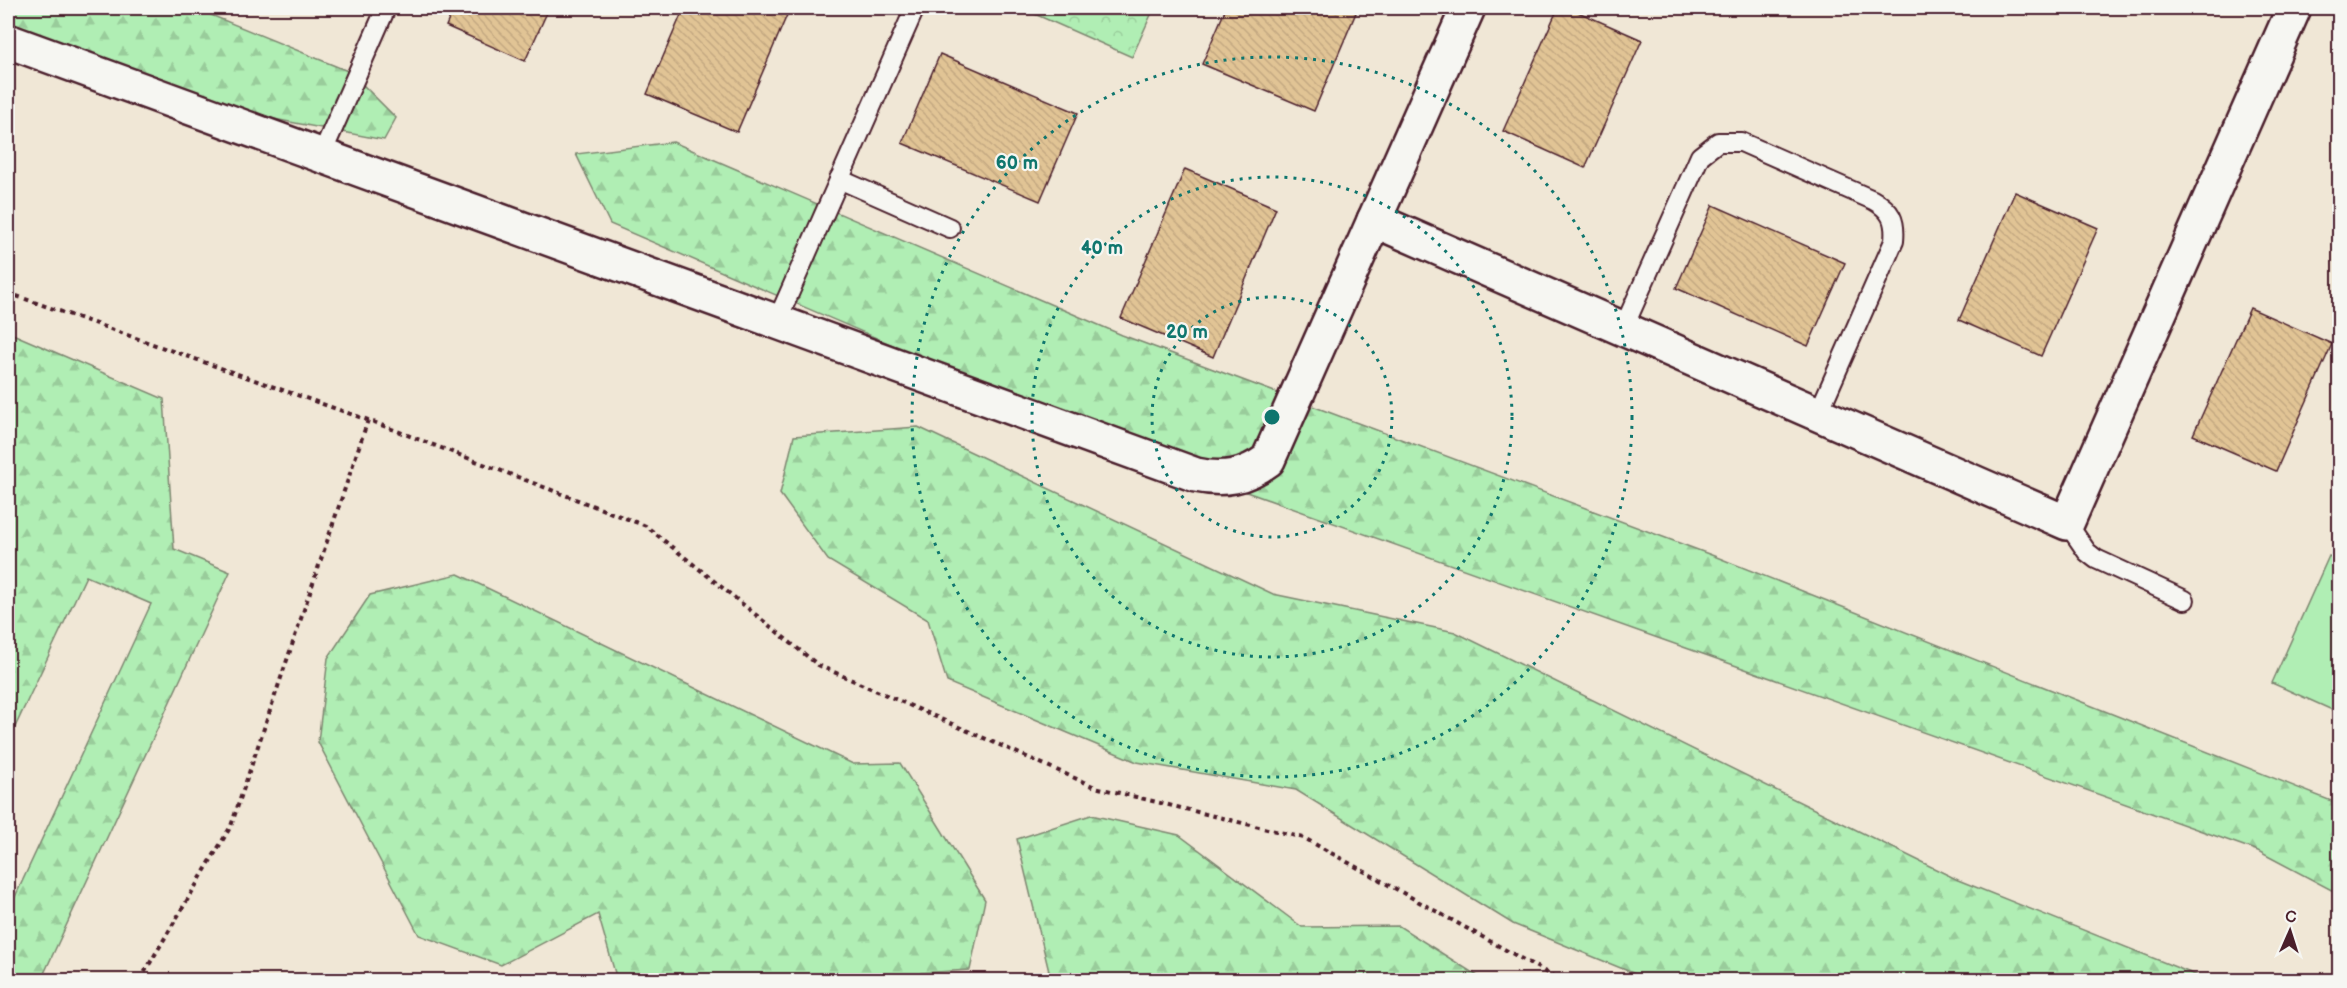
<svg xmlns="http://www.w3.org/2000/svg" width="2347" height="988" font-family="'Balsamiq Sans',sans-serif">
<defs>
<pattern id="forest-firs" width="22" height="20" patternUnits="userSpaceOnUse" patternTransform="scale(1.5)"><rect width="22" height="20" fill="#b0eeb4"/><path d="M5 1l3.5 6h-7zM16 11l3.5 6h-7z" fill="#99cc9b"/></pattern>
<pattern id="park-crowns" width="20" height="18" patternUnits="userSpaceOnUse" patternTransform="scale(1.5)"><rect width="20" height="18" fill="#b0eeb4"/><path d="M2 6a3 3 0 1 1 6 0M12 15a3 3 0 1 1 6 0" fill="none" stroke="#99cc9b"/></pattern>
<pattern id="building-back-hatch" width="6" height="6" patternUnits="userSpaceOnUse" patternTransform="scale(1.5)"><rect width="6" height="6" fill="#e1c495"/><path d="M-1 5l2 2M0 0l6 6M5-1l2 2" fill="none" stroke="#c3a881"/></pattern>
</defs>
<rect width="100%" height="100%" fill="#f0e7d6"/>
<filter id="ink" filterUnits="userSpaceOnUse"><feTurbulence type="fractalNoise" baseFrequency=".0167" numOctaves="2"/><feDisplacementMap in="SourceGraphic" scale="12" xChannelSelector="R" yChannelSelector="G"/><feConvolveMatrix kernelMatrix="1 2 1 2 8 2 1 2 1" color-interpolation-filters="sRGB"/></filter>
<g filter="url(#ink)">
<g fill="url(#forest-firs)" stroke="#7d8670" stroke-width="1.5">
<path d="M8,8H194L350,72L396,118L384,140L248,114L8,23Z"/>
<path d="M673,142L1122,335L1714,556L2339,804V894L2258,851L1190,472L610,224L576,154Z"/>
<path d="M8,332L164,399L174,549L230,572L41,980H8V912L151,604L86,576L8,742Z"/>
<path d="M918,427L1273,594L1455,632L1958,880L2208,980H1650L1513,924L1296,790L1137,762L947,682L928,620L828,560L780,494L794,436Z"/>
<path d="M458,574L853,764L900,763L985,900L970,970L921,973L922,980H617L598,914L501,965L419,935L318,742L328,658L370,595Z"/>
<path d="M1091,815L1179,835L1302,927L1399,926L1484,980H1051L1017,839Z"/>
</g>
<path fill="url(#park-crowns)" stroke="#7d8670" stroke-width="1.5" d="M1021,8H1154L1132,57Z"/>
<path fill="#b0eeb4" stroke="#7d8670" stroke-width="1.5" d="M2329,556L2339,560V713L2272,683Z"/>
<g fill="url(#building-back-hatch)" stroke="#4a1f2b" stroke-width="1.5">
<path d="M454,8H549L525,61L446,26Z"/>
<path d="M684,8H790L737,132L647,94Z"/>
<path d="M1226,8H1358L1314,111L1202,64Z"/>
<path d="M1558,8H1569L1642,40L1585,168L1503,131Z"/>
<path d="M940,54L1078,113L1040,201L902,143Z"/>
<path d="M1185,169L1276,208L1213,357L1121,318Z"/>
<path d="M2015,192L2098,228L2041,356L1959,320Z"/>
<path d="M1713,205L1845,263L1808,346L1676,288Z"/>
<path d="M2250,308L2332,344L2276,471L2193,435Z"/>
</g>
<g fill="none" stroke-linecap="round" stroke-linejoin="round">
<g stroke="#4a1f2b" stroke-width="22">
<g id="service">
<path d="M321,156L386,8"/>
<path d="M839,179L950,228"/>
<path d="M777,321L915,8"/>
<path d="M1623,329L1700,156L1718,142H1741L1873,200C1891,210 1896,220 1894,241L1818,414"/>
<path d="M2067,523L2087,552L2096,559L2185,600"/>
</g>
</g>
<g stroke="#4a1f2b" stroke-width="38">
<g id="minor">
<path d="M8,41L1196,475C1224,481 1245,477 1268,460L1468,8"/>
<path d="M1374,220L2067,523L2294,8"/>
</g>
</g>
<g stroke="#4a1f2b" stroke-width="4" stroke-dasharray="4.5 4.5" stroke-linecap="butt">
<path d="M8,293L368,420L646,526L818,665L1095,787L1304,838L1560,980"/>
<path d="M140,980L231,826L368,420"/>
</g>
<use href="#service" stroke="#f6f6f2" stroke-width="18"/>
<use href="#minor" stroke="#f6f6f2" stroke-width="33"/>
</g>
</g>
<g fill="none" stroke="#0f766e" stroke-width="3" stroke-dasharray="3 6">
<circle cx="1272" cy="417" r="120"/>
<circle cx="1272" cy="417" r="240"/>
<circle cx="1272" cy="417" r="360"/>
</g>
<circle cx="1272" cy="417" r="9" fill="#0f766e" stroke="#f6f6f2" stroke-width="3"/>
<g font-size="18" text-anchor="middle" font-weight="bold" fill="#0f766e" stroke="#f6f6f2" stroke-width="4.5" stroke-linejoin="round" paint-order="stroke">
<text x="1017" y="169">60 m</text>
<text x="1102" y="254">40 m</text>
<text x="1187" y="338">20 m</text>
</g>
<rect width="2347" height="988" fill="none" stroke="#f6f6f2" stroke-width="30"/>
<rect x="15" y="15" width="2317" height="958" fill="none" stroke="#4a1f2b" stroke-width="2" filter="url(#ink)"/>
<g transform="translate(2290 931) rotate(3)" stroke="#f6f6f2" stroke-width="4.5" paint-order="stroke">
<path d="M0-4.5L10 22L0 15L-10 22Z" fill="#4a1f2b"/>
<text y="-9" font-size="16" font-weight="bold" text-anchor="middle" fill="#4a1f2b">С</text>
</g>
</svg>
